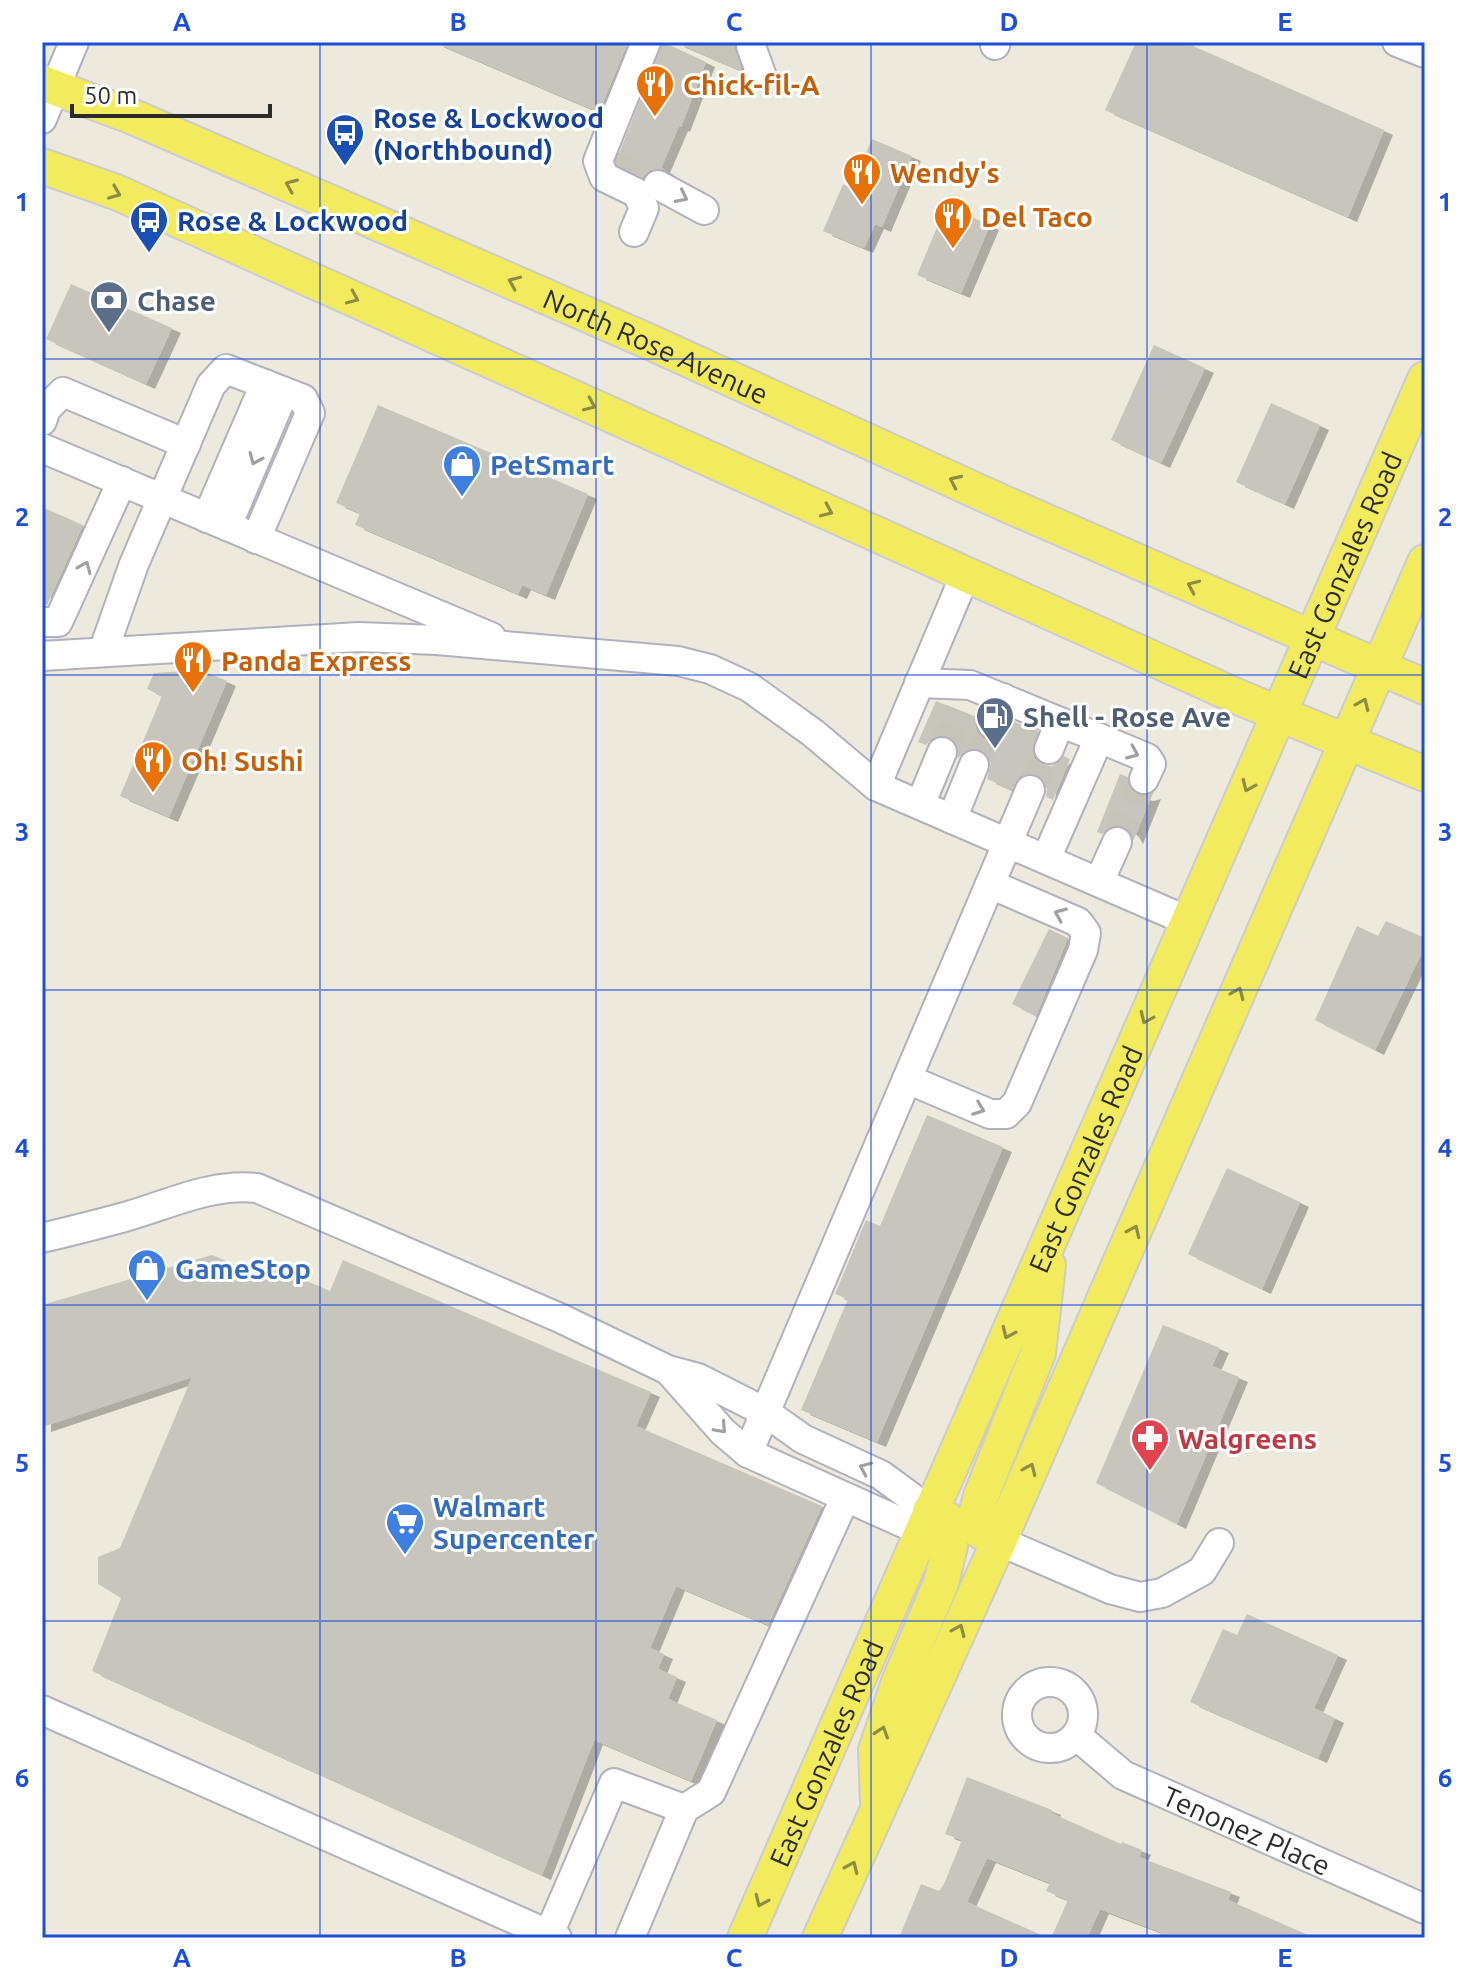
<svg xmlns="http://www.w3.org/2000/svg" width="1467" height="1980" font-family="Ubuntu,sans-serif">
<defs>
<filter id="shadow"><feDropShadow dx="9" dy="5" stdDeviation="0" flood-color="#0004"/></filter>
</defs>
<rect width="100%" height="100%" fill="#ede9dd"/>
<g fill="#c8c5bc" filter="url(#shadow)">
<path d="M434,42H628L599,112Z"/>
<path d="M663,42L706,62L681,127L679,126L661,168L665,170H650L643,177L618,165L616,161Z"/>
<path d="M675,42H735L741,68L740,70Z"/>
<path d="M1136,42H1184L1384,130L1348,217L1105,110Z"/>
<path d="M872,139L912,156L882,227L875,224L864,248L823,231L843,184L851,188Z"/>
<path d="M946,206L990,225L961,293L917,275Z"/>
<path d="M71,284L172,328L146,384L46,339Z"/>
<path d="M1154,345L1205,368L1161,463L1111,440Z"/>
<path d="M1271,403L1320,425L1285,504L1236,482Z"/>
<path d="M378,405L588,494L546,595L522,585L518,594L355,525L360,513L336,503Z"/>
<path d="M42,507L83,525L47,605H42Z"/>
<path d="M201,670L227,681L169,817L120,796L162,696L147,689L154,673Z"/>
<path d="M936,701L976,717L975,725L978,734L986,740L1002,738L1012,721L1038,731L1032,751L1035,759L1042,764L1052,766L1064,756L1070,759L1053,800L1046,797L1047,789L1044,780L1036,774L1020,776L1012,790L987,779L991,762L981,750L971,748L958,758L956,742L948,736L932,738L926,745L918,742Z"/>
<path d="M1120,774L1128,777L1130,788L1136,794L1145,796L1152,794L1134,839L1130,832L1123,826L1115,825L1102,834L1097,832Z"/>
<path d="M1386,921L1425,938V946L1375,1050L1315,1020L1357,926L1378,936Z"/>
<path d="M1049,929L1068,938L1036,1016L1012,1004Z"/>
<path d="M927,1115L1003,1147L877,1442L801,1410L848,1299L835,1294L866,1220L880,1226Z"/>
<path d="M1227,1168L1300,1202L1262,1289L1188,1254Z"/>
<path d="M212,1255L250,1271L255,1259L330,1291L343,1260L651,1392L636,1426L822,1506L768,1625L676,1586L650,1648L664,1654L658,1669L677,1677L668,1699L717,1720L691,1781L594,1740L542,1875L92,1671L121,1598L98,1584V1557L120,1548L192,1377L42,1427V1305Z"/>
<path d="M1163,1325L1220,1348L1212,1366L1239,1377L1177,1524L1096,1483Z"/>
<path d="M1247,1614L1338,1655L1314,1708L1335,1718L1318,1758L1190,1702L1223,1629L1237,1635Z"/>
<path d="M967,1777L1052,1810L1051,1813L1121,1844L1122,1842L1142,1850L1139,1857L1231,1892L1228,1900L1315,1938H1158L1161,1932L1100,1909L1087,1938H1051L1068,1900L1046,1891L1050,1883L987,1858L967,1902L1048,1938H899L921,1884L939,1891L944,1884L962,1840L945,1834Z"/>
</g>
<g fill="none" stroke-linecap="round" stroke-linejoin="round">
<g stroke="#c6c3b9" stroke-width="28" stroke-dasharray="28 14" stroke-linecap="butt">
<path d="M716,42L720,48L746,58"/>
<path d="M611,165L658,185"/>
<path d="M942,752L959,710"/>
<path d="M974,765L992,724"/>
<path d="M1030,790L1049,749"/>
<path d="M1117,842L1144,779"/>
</g>
<g stroke="#b1b1be" stroke-width="32">
<g id="minor">
<path d="M1397,42L1425,53"/>
<path d="M995,45L996,42"/>
<path d="M751,46L761,74"/>
<path d="M42,119L74,42"/>
<path d="M658,185L704,210"/>
<path d="M634,232L644,208L637,193L604,177L598,161L646,42"/>
<path d="M42,421L46,409L63,392L186,444"/>
<path d="M42,448L491,637"/>
<path d="M207,518L265,384"/>
<path d="M227,526L284,392"/>
<path d="M42,622H58L122,481"/>
<path d="M103,652L134,564L211,385L226,369L303,399L310,413L256,539"/>
<path d="M42,656L359,637L437,640L678,661L710,669L749,687L813,733L876,786L1188,921"/>
<path d="M919,683L970,685L1099,738L1046,859"/>
<path d="M992,724L1003,698"/>
<path d="M1099,738L1147,758L1151,764L1144,779"/>
<path d="M1049,749L1060,722"/>
<path d="M876,786L966,573"/>
<path d="M920,805L942,752"/>
<path d="M952,819L974,765"/>
<path d="M1099,882L1117,842"/>
<path d="M907,1079L990,1114H1006L1017,1103L1083,950L1086,933L1078,922L990,884"/>
<path d="M42,1238C71,1231 100,1224 128,1216C170,1204 212,1183 257,1188L560,1318L668,1370L698,1378L765,1412L803,1439L881,1475L930,1511"/>
<path d="M669,1371L723,1432L748,1453L921,1531"/>
<path d="M748,1453L1030,790"/>
<path d="M999,1541L1110,1589L1140,1597L1162,1593L1202,1571L1219,1543"/>
<circle cx="1050" cy="1715" r="33"/>
<path d="M42,1710L557,1938"/>
<path id="s1" d="M1077,1736L1123,1775L1425,1909"/>
<path d="M549,1934L614,1783L684,1809"/>
<path d="M630,1938L684,1809L711,1792L845,1498"/>
</g>
</g>
<g stroke="#ccc" stroke-width="38">
<g id="major">
<path id="s2" d="M42,83L131,116L389,228L650,342L1001,502L1425,687"/>
<path d="M42,166L116,192L1236,696L1425,774"/>
<path d="M999,1541L980,1531L976,1514L981,1496L1038,1353L1048,1265"/>
<path d="M878,1802L876,1750L899,1682L941,1583L950,1546L951,1529L946,1519L930,1511"/>
<path id="s3" d="M745,1938L1425,379"/>
<path d="M820,1938L999,1541L1425,562"/>
</g>
</g>
<use href="#minor" stroke="#fff" stroke-width="28"/>
<use href="#major" stroke="#f2eb5d" stroke-width="34"/>
</g>
<defs><path id="oneway-chevron" d="M-2-3.5L2.5 0L-2 3.5" fill="none" stroke-width="1.6" stroke-linecap="round" stroke-linejoin="round" transform="scale(2)"/></defs>
<g stroke="#8e8b44">
<use href="#oneway-chevron" transform="translate(291 185) rotate(-157)"/>
<use href="#oneway-chevron" transform="translate(115 193) rotate(22)"/>
<use href="#oneway-chevron" transform="translate(514 282) rotate(-156)"/>
<use href="#oneway-chevron" transform="translate(353 298) rotate(24)"/>
<use href="#oneway-chevron" transform="translate(590 405) rotate(24)"/>
<use href="#oneway-chevron" transform="translate(955 481) rotate(-155)"/>
<use href="#oneway-chevron" transform="translate(827 511) rotate(24)"/>
<use href="#oneway-chevron" transform="translate(1193 586) rotate(-156)"/>
<use href="#oneway-chevron" transform="translate(1363 704) rotate(-66)"/>
<use href="#oneway-chevron" transform="translate(1248 786) rotate(114)"/>
<use href="#oneway-chevron" transform="translate(1238 993) rotate(-66)"/>
<use href="#oneway-chevron" transform="translate(1146 1018) rotate(114)"/>
<use href="#oneway-chevron" transform="translate(1134 1231) rotate(-66)"/>
<use href="#oneway-chevron" transform="translate(1008 1333) rotate(114)"/>
<use href="#oneway-chevron" transform="translate(1030 1469) rotate(-66)"/>
<use href="#oneway-chevron" transform="translate(959 1630) rotate(-66)"/>
<use href="#oneway-chevron" transform="translate(882 1732) rotate(-72)"/>
<use href="#oneway-chevron" transform="translate(852 1867) rotate(-66)"/>
<use href="#oneway-chevron" transform="translate(761 1901) rotate(114)"/>
</g>
<g stroke="#a0a0a0">
<use href="#oneway-chevron" transform="translate(682 197) rotate(27)"/>
<use href="#oneway-chevron" transform="translate(255 459) rotate(113)"/>
<use href="#oneway-chevron" transform="translate(85 567) rotate(-67)"/>
<use href="#oneway-chevron" transform="translate(1133 753) rotate(23)"/>
<use href="#oneway-chevron" transform="translate(1060 914) rotate(-157)"/>
<use href="#oneway-chevron" transform="translate(979 1109) rotate(21)"/>
<use href="#oneway-chevron" transform="translate(721 1428) rotate(48)"/>
<use href="#oneway-chevron" transform="translate(865 1468) rotate(-156)"/>
</g>
<path fill="none" stroke="#1d4ed8" stroke-width="2" stroke-opacity="0.55" d="M320,42V1938M596,42V1938M871,42V1938M1147,42V1938M42,359H1425M42,675H1425M42,990H1425M42,1305H1425M42,1621H1425"/>
<defs>
<g id="restaurant-pin" transform="scale(2)"><path d="M0 17L-7.5 6A9.5 9.5 0 1 1 7.5 6Z" fill="#e8710a" stroke="#fff"/><path d="M-5-6h1v4h1v-4h1v4h1v-4h1v5L-1.5 .5V6h-2V.5L-5-1ZM5-6V6H3V1.5H1.5Q1.5-4 5-6Z" fill="#fff"/></g>
<g id="bus-pin" transform="scale(2)"><path d="M0 17L-7.5 6A9.5 9.5 0 1 1 7.5 6Z" fill="#1a4fb4" stroke="#fff"/><path d="M-5-6H5V4H4V6H2V4H-2V6H-4V4H-5ZM-3.5-4V0h7V-4ZM-3.5 1.2v1.5H-2V1.2ZM2 1.2v1.5H3.5V1.2Z" fill="#fff"/></g>
<g id="bank-pin" transform="scale(2)"><path d="M0 17L-7.5 6A9.5 9.5 0 1 1 7.5 6Z" fill="#5c6f8a" stroke="#fff"/><path d="M-6-4H6V4H-6ZM0-2.3a2.3 2.3 0 1 0 0 4.6a2.3 2.3 0 1 0 0-4.6Z" fill="#fff"/></g>
<g id="shop-pin" transform="scale(2)"><path d="M0 17L-7.5 6A9.5 9.5 0 1 1 7.5 6Z" fill="#3f7fe0" stroke="#fff"/><path d="M-5-2.5h2.3a2.7 3.5 0 0 1 5.4 0H5L5.5 6h-11ZM-1.5-2.5h3a1.5 2.3 0 0 0-3 0Z" fill="#fff"/></g>
<g id="fuel-pin" transform="scale(2)"><path d="M0 17L-7.5 6A9.5 9.5 0 1 1 7.5 6Z" fill="#5c6f8a" stroke="#fff"/><path d="M-5.5-6h7V0h2V4h1.3V-2.5L3-4.5l.8-.8L6-3V5H2.5V1h-1V6h-7ZM-4.2-4.7v3.2H.2V-4.7Z" fill="#fff"/></g>
<g id="pharmacy-pin" transform="scale(2)"><path d="M0 17L-7.5 6A9.5 9.5 0 1 1 7.5 6Z" fill="#e0444e" stroke="#fff"/><path d="M-2-6h4v4h4v4h-4v4h-4v-4h-4v-4h4Z" fill="#fff"/></g>
<g id="supermarket-pin" transform="scale(2)"><path d="M0 17L-7.5 6A9.5 9.5 0 1 1 7.5 6Z" fill="#3f7fe0" stroke="#fff"/><path d="M-6-5.5h2.5l.6 2H6L4.5 2H-2.5L-4.4-4H-6ZM-1.5 3.2a1.3 1.3 0 1 0 .1 0ZM3 3.2a1.3 1.3 0 1 0 .1 0Z" fill="#fff"/></g>
</defs>
<g fill-rule="evenodd">
<use href="#restaurant-pin" x="655" y="84"/>
<use href="#bus-pin" x="345" y="133"/>
<use href="#restaurant-pin" x="862" y="172"/>
<use href="#restaurant-pin" x="953" y="216"/>
<use href="#bus-pin" x="149" y="220"/>
<use href="#bank-pin" x="109" y="300"/>
<use href="#shop-pin" x="462" y="464"/>
<use href="#restaurant-pin" x="193" y="660"/>
<use href="#fuel-pin" x="995" y="716"/>
<use href="#restaurant-pin" x="153" y="760"/>
<use href="#shop-pin" x="147" y="1268"/>
<use href="#pharmacy-pin" x="1150" y="1438"/>
<use href="#supermarket-pin" x="405" y="1522"/>
</g>
<g text-anchor="middle" dominant-baseline="central" stroke-width="6" stroke-linejoin="round" paint-order="stroke">
<g font-size="28" font-weight="bold" fill="#c56008" stroke="#fff" text-anchor="start">
<text x="683" y="84">Chick-fil-A</text>
<text x="890" y="172">Wendy's</text>
<text x="981" y="216">Del Taco</text>
<text x="221" y="660">Panda Express</text>
<text x="181" y="760">Oh! Sushi</text>
</g>
<g font-size="28" font-weight="bold" fill="#164399" stroke="#fff" text-anchor="start">
<text x="373" y="117">Rose &amp; Lockwood<tspan x="373" dy="32">(Northbound)</tspan></text>
<text x="177" y="220">Rose &amp; Lockwood</text>
</g>
<g font-size="28" font-weight="bold" fill="#4e5e75" stroke="#fff" text-anchor="start">
<text x="137" y="300">Chase</text>
<text x="1023" y="716">Shell - Rose Ave</text>
</g>
<g font-size="28" fill="#2b2b2b" stroke="#fff">
<text stroke="none"><textPath href="#s2" startOffset="668">North Rose Avenue</textPath></text>
<text stroke="none"><textPath href="#s3" startOffset="1498">East Gonzales Road</textPath></text>
<text stroke="none"><textPath href="#s3" startOffset="850">East Gonzales Road</textPath></text>
<text stroke="none"><textPath href="#s3" startOffset="202">East Gonzales Road</textPath></text>
<text stroke="none"><textPath href="#s1" startOffset="196">Tenonez Place</textPath></text>
</g>
<g font-size="28" font-weight="bold" fill="#366cbe" stroke="#fff" text-anchor="start">
<text x="490" y="464">PetSmart</text>
<text x="175" y="1268">GameStop</text>
<text x="433" y="1506">Walmart<tspan x="433" dy="32">Supercenter</tspan></text>
</g>
<g font-size="28" font-weight="bold" fill="#be3a42" stroke="#fff" text-anchor="start">
<text x="1178" y="1438">Walgreens</text>
</g>
</g>
<rect width="1467" height="1980" fill="none" stroke="#ffffff" stroke-width="88"/>
<path d="M72 104v12h198v-12" fill="none" stroke="#2b2b2b" stroke-width="4"/>
<text x="84" y="104" font-size="24" fill="#2b2b2b" stroke="#ffffff" stroke-width="6" paint-order="stroke">50 m</text>
<rect x="44" y="44" width="1379" height="1892" fill="none" stroke="#1d4ed8" stroke-width="3"/>
<g font-size="26" text-anchor="middle" font-weight="bold" fill="#1d4ed8">
<text x="182" y="31">A</text>
<text x="458" y="31">B</text>
<text x="734" y="31">C</text>
<text x="1009" y="31">D</text>
<text x="1285" y="31">E</text>
<text x="22" y="211">1</text>
<text x="1445" y="211">1</text>
<text x="22" y="526">2</text>
<text x="1445" y="526">2</text>
<text x="22" y="841">3</text>
<text x="1445" y="841">3</text>
<text x="22" y="1157">4</text>
<text x="1445" y="1157">4</text>
<text x="22" y="1472">5</text>
<text x="1445" y="1472">5</text>
<text x="22" y="1787">6</text>
<text x="1445" y="1787">6</text>
<text x="182" y="1967">A</text>
<text x="458" y="1967">B</text>
<text x="734" y="1967">C</text>
<text x="1009" y="1967">D</text>
<text x="1285" y="1967">E</text>
</g>
</svg>
